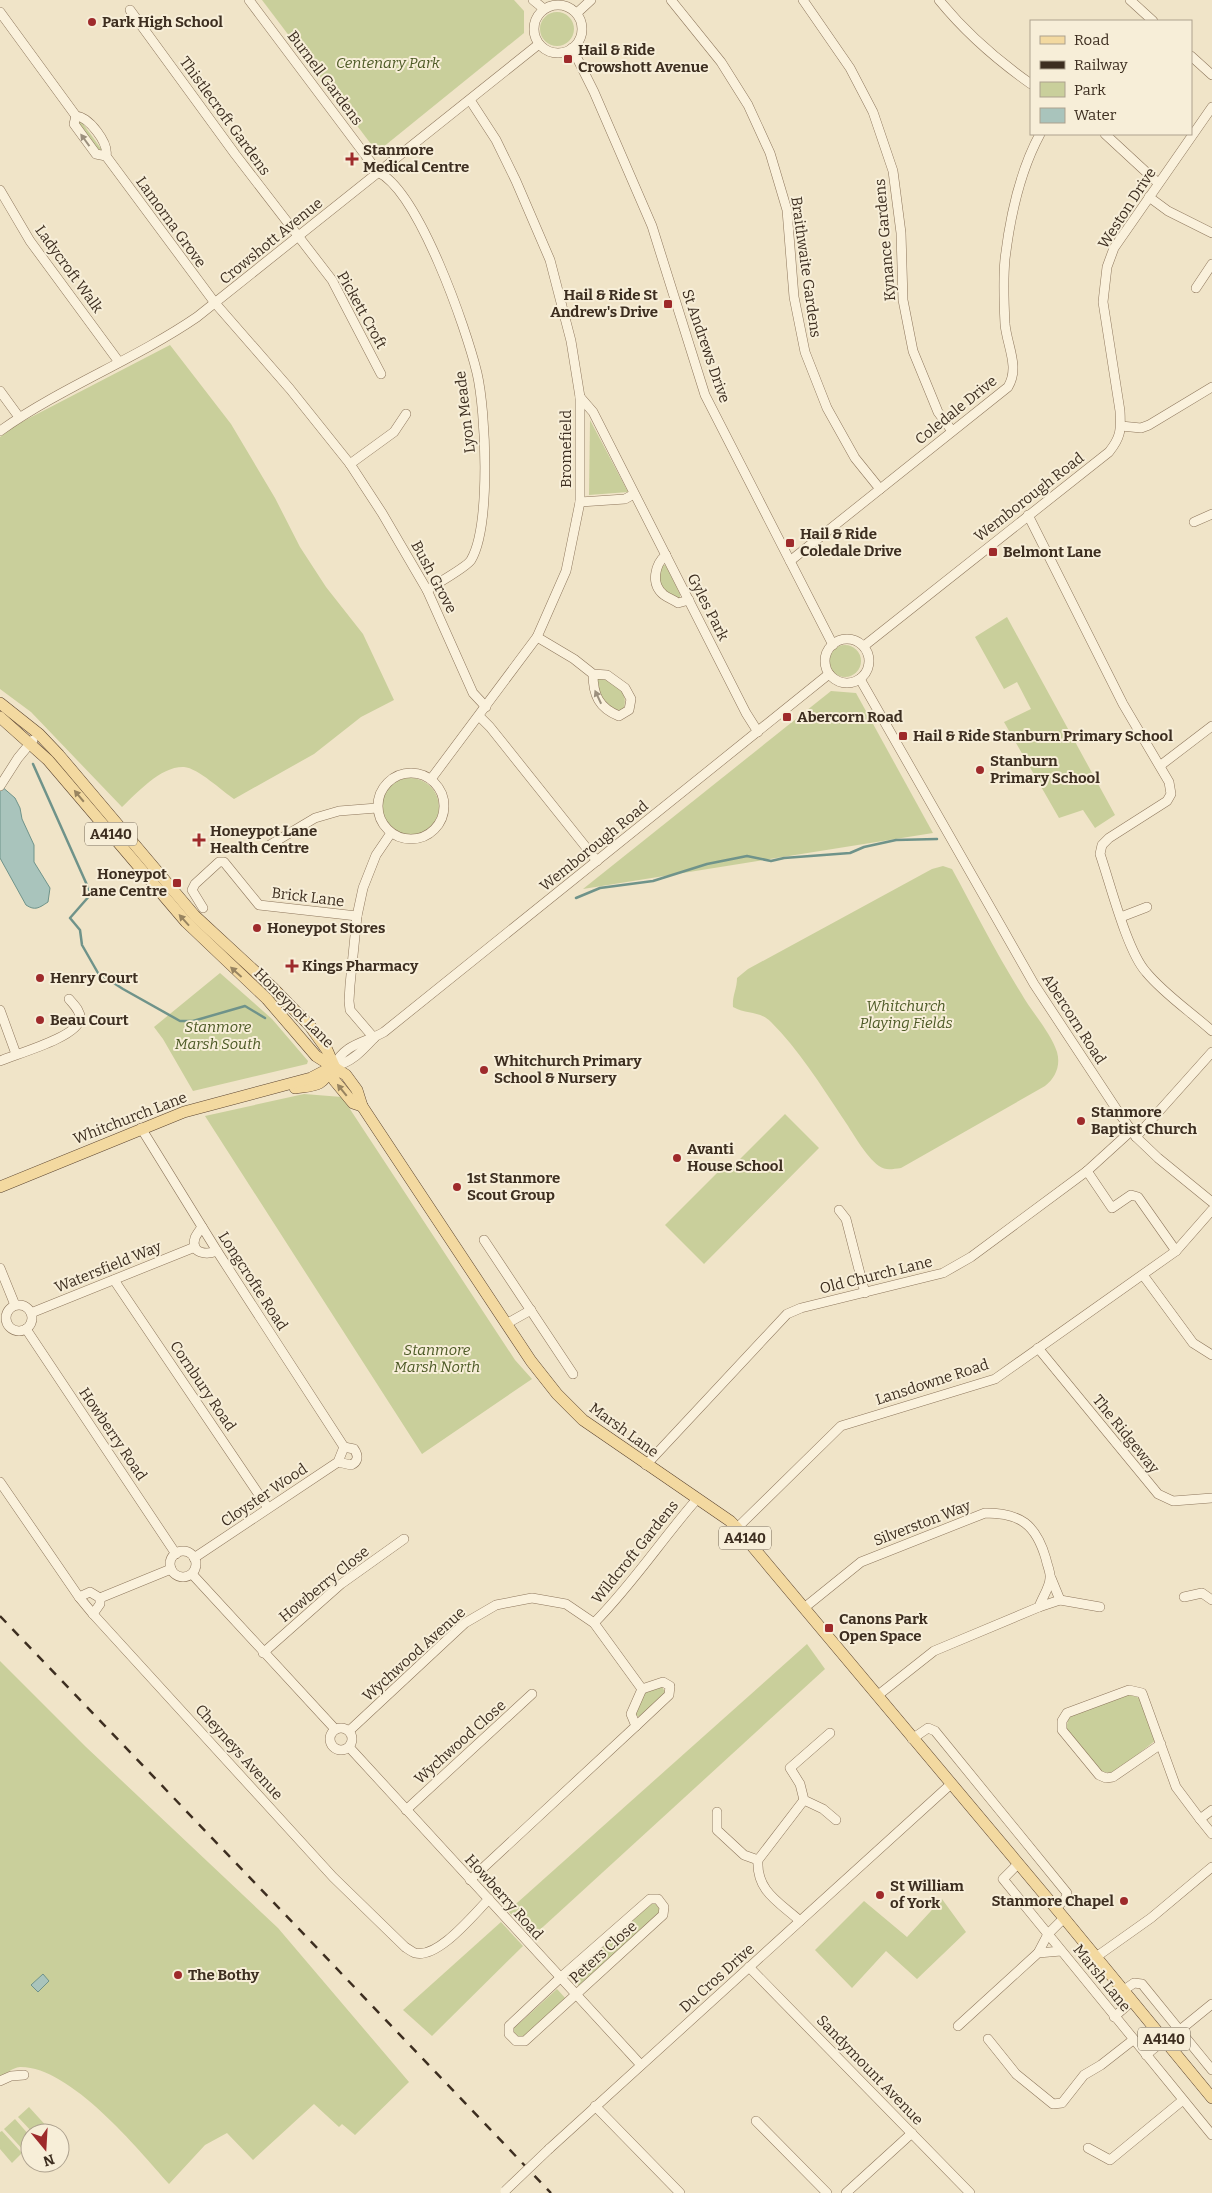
<svg xmlns="http://www.w3.org/2000/svg" width="1212" height="2193" font-family="Bitter,serif">
<rect width="100%" height="100%" fill="#f0e4c8"/>
<g fill="#c9cf9b">
<path d="M262,0H514L524,11V33L377,152Z"/>
<circle cx="557" cy="29" r="17"/>
<path d="M81,121L102,150L100,153L78,123Z"/>
<path d="M170,345L231,424L275,498L300,547L326,587L363,634L394,700L361,717L314,754L234,799C222,791 198,768 184,767C161,766 138,792 122,807L31,712L0,689V437L14,426Z"/>
<path d="M590,420L628,492L589,495Z"/>
<path d="M663,564L666,566L680,594V598L677,600C662,594 654,578 663,564Z"/>
<path d="M1007,617L1115,815L1095,828L1083,810L1059,818L1004,722L1031,709L1017,682L1004,689L975,637Z"/>
<circle cx="845" cy="661" r="16"/>
<path d="M607,677C618,686 628,693 624,708L617,713L599,701L594,679Z"/>
<path d="M831,691L856,693L933,833L583,889Z"/>
<circle cx="410" cy="807" r="29"/>
<path d="M943,866L952,869C975,911 996,953 1021,993C1031,1011 1051,1033 1057,1052C1061,1066 1055,1078 1045,1086L901,1168C892,1169 886,1171 879,1166C865,1156 852,1131 842,1117C820,1084 799,1050 771,1022C759,1010 747,1015 733,1007C732,996 737,989 737,978L748,969L932,869Z"/>
<path d="M220,973L272,1019L308,1061L307,1064L193,1091L163,1039L154,1027Z"/>
<path d="M304,1094L342,1097L515,1360L532,1379L422,1454L205,1116Z"/>
<path d="M785,1114L819,1148L704,1264L665,1225L722,1168L727,1172Z"/>
<path d="M807,1644L825,1669L532,1937L508,1911Z"/>
<path d="M0,1661L86,1747L278,1928L409,2082L355,2135L342,2124L339,2127L314,2104L253,2160L227,2133L205,2145L169,2184C138,2149 70,2066 20,2067C12,2068 7,2073 0,2077Z"/>
<path d="M662,1687L666,1693L639,1717L634,1713L645,1692Z"/>
<path d="M1127,1694L1140,1698L1156,1740L1114,1773L1101,1772L1066,1729L1069,1716Z"/>
<path d="M942,1899L966,1932L917,1979L886,1951L852,1988L815,1950L864,1901L907,1937Z"/>
<path d="M654,1902L662,1912L580,1987L570,1975Z"/>
<path d="M501,1922L523,1946L432,2036L403,2010Z"/>
<path d="M557,1989L566,1999L521,2039L512,2030Z"/>
<path d="M29,2107L49,2129L46,2133H33L18,2117Z"/>
<path d="M15,2119L30,2136V2147L25,2152L4,2129Z"/>
<path d="M2,2131L22,2153L12,2163L0,2149V2132Z"/>
</g>
<g fill="#a9c4bc" stroke="#6f938a">
<path d="M0,785L15,798L20,808L22,819L34,845V862L50,888L48,902C39,908 35,911 26,905L0,858Z"/>
<path d="M43,1974L49,1981L38,1992L31,1985Z"/>
</g>
<g fill="none" stroke-linecap="round" stroke-linejoin="round">
<g stroke="#6f938a" stroke-width="2.5">
<path d="M33,764L91,894L70,918L80,930L82,945L98,973L123,989L180,1021H193L245,1006L265,1018"/>
<path d="M576,898L600,888L653,881L707,864L747,856L771,861L784,858L850,853L864,847L896,840L937,839"/>
</g>
<g stroke="#8d765c" stroke-width="10">
<g id="minor">
<path d="M249,0L378,172C419,192 466,328 477,373C486,412 491,526 471,560C467,567 436,584 427,590"/>
<path d="M533,0L544,9"/>
<path d="M671,0L721,62L748,105L770,153L787,210L794,297L805,352L827,408L855,458L880,489"/>
<path d="M803,0L850,68L873,112L893,171L901,233L903,300L913,351L938,412L952,431"/>
<path d="M939,0C965,32 997,60 1031,84"/>
<path d="M1130,0L1153,21"/>
<circle cx="558" cy="29" r="24"/>
<path d="M130,10L235,154L332,280L381,374"/>
<path d="M0,12L76,116C89,117 109,143 106,156L215,303L290,389L350,464L382,513L427,590L473,693L486,707"/>
<path d="M577,13L591,0"/>
<path d="M572,48L594,92L652,226L705,395L833,645"/>
<path d="M1191,56L1212,75"/>
<path d="M76,116L74,124L96,154L106,156"/>
<path d="M1105,134L1158,183"/>
<path d="M0,190L30,241L119,362"/>
<path d="M1149,197L1168,211L1212,233"/>
<path d="M1196,288L1212,264"/>
<path d="M0,391L19,417"/>
<path d="M580,397L593,412L746,713L758,732"/>
<path d="M1121,426L1141,428L1149,425L1212,387"/>
<path d="M0,431C62,387 134,360 197,317L539,44"/>
<path d="M350,464L394,432L406,414"/>
<path d="M580,502L625,499L634,494"/>
<path d="M1028,515L1123,704L1169,782L1171,794L1167,801L1109,838L1102,845L1100,854C1110,883 1127,951 1146,972C1164,994 1191,1012 1212,1031"/>
<path d="M1194,522L1212,514"/>
<path d="M666,555C655,564 650,584 664,595C668,598 674,600 678,603L689,600"/>
<path d="M790,561L1008,387C1020,367 1007,346 1005,324C1004,304 1003,280 1005,259C1010,217 1020,171 1040,134"/>
<path d="M537,637L574,659L593,674L607,675L625,688L631,699L629,710L619,716C599,708 593,695 593,674"/>
<circle cx="847" cy="661" r="22"/>
<path d="M864,646L1109,452C1121,437 1121,430 1120,411L1103,302L1107,267L1114,248L1212,107"/>
<path d="M860,679L1034,984L1117,1110L1136,1137L1158,1158L1212,1202"/>
<path d="M479,716L490,727L597,861"/>
<path d="M1161,765L1212,726"/>
<circle cx="411" cy="806" r="33"/>
<path d="M431,779L537,637L566,571L580,502V397L571,341L550,260L516,181L496,140L470,100"/>
<path d="M0,786L18,758L33,740"/>
<path d="M268,846L315,818L339,811L377,808"/>
<path d="M203,908L192,890L195,884L219,862H224L259,905L357,916"/>
<path d="M1121,917L1147,907"/>
<path d="M0,1010L16,1054"/>
<path d="M374,1038L350,1010L349,1001L350,985L357,916L363,888L376,855L391,833"/>
<path d="M0,1061C16,1054 78,1037 80,1019C81,1011 74,1005 69,999"/>
<path d="M334,1066C345,1043 365,1043 384,1032L829,674"/>
<path d="M334,1066C351,1063 362,1051 374,1038"/>
<path d="M141,1128L217,1251L344,1447L338,1462L194,1558"/>
<path d="M1136,1137L1212,1052"/>
<path d="M1087,1171L1112,1208L1131,1195L1138,1197L1176,1251"/>
<path d="M839,1210L846,1219L865,1293"/>
<path d="M202,1227C200,1230 196,1235 195,1238C190,1254 207,1255 217,1251"/>
<path d="M484,1240L573,1374"/>
<path d="M0,1268L15,1305"/>
<path d="M1143,1275L1193,1343L1212,1355"/>
<path d="M114,1280L268,1508"/>
<circle cx="19" cy="1318" r="13"/>
<path d="M31,1313L195,1247"/>
<path d="M506,1324L531,1310"/>
<path d="M26,1329L176,1554"/>
<path d="M1038,1348L1158,1494L1173,1501L1212,1498"/>
<path d="M338,1462L351,1465C358,1462 359,1456 354,1449L344,1447"/>
<path d="M646,1465L787,1314L801,1308L943,1273L971,1257L1087,1171L1131,1131"/>
<path d="M0,1482L79,1597L93,1614L333,1877L405,1947C408,1949 412,1952 415,1953C438,1959 473,1915 489,1899"/>
<path d="M737,1528L841,1426L995,1379L1176,1251L1212,1210"/>
<circle cx="183" cy="1564" r="13"/>
<path d="M192,1574L335,1729"/>
<path d="M1051,1578L1060,1600L1100,1607"/>
<path d="M79,1597L90,1592L100,1598V1604L93,1614"/>
<path d="M1184,1597L1202,1593L1212,1600"/>
<path d="M100,1598L171,1569"/>
<path d="M1039,1607L1060,1600"/>
<path d="M804,1608L861,1562L985,1513C1020,1513 1036,1524 1046,1559C1047,1565 1051,1573 1050,1578C1050,1587 1042,1598 1039,1607L934,1651L877,1696"/>
<path d="M594,1623C632,1585 662,1539 697,1499"/>
<path d="M263,1653L341,1584L404,1539"/>
<path d="M636,1726L669,1695L670,1686L663,1682L642,1689"/>
<circle cx="341" cy="1739" r="11"/>
<path d="M349,1731L465,1623L496,1605L532,1598L566,1604L594,1623L642,1689L631,1714L636,1726L470,1880"/>
<path d="M830,1733L790,1768L800,1784L804,1800L823,1809L836,1820"/>
<path d="M912,1739L928,1728L935,1731L1067,1893L1066,1898L1056,1908"/>
<path d="M1161,1744L1113,1777L1106,1778L1099,1775L1062,1730V1721L1067,1713L1129,1690L1142,1693L1176,1787L1200,1819L1212,1810"/>
<path d="M349,1747L641,2065"/>
<path d="M406,1810L532,1694"/>
<path d="M717,1812V1830L744,1855L758,1860"/>
<path d="M1200,1819L1212,1834"/>
<path d="M1018,1864L1003,1879L1212,2135"/>
<path d="M650,1899H658L664,1907L663,1915L525,2041H516L509,2034V2026L560,1978Z"/>
<path d="M800,1921C779,1902 756,1891 758,1860L804,1800"/>
<path d="M1038,1953L1048,1934L1064,1918"/>
<path d="M1096,1957L1151,1918L1212,1867"/>
<path d="M749,1967L970,2193"/>
<path d="M1124,1990L1134,1983L1142,1984L1212,2070"/>
<path d="M1114,2017L1132,2001"/>
<path d="M958,2026L1038,1953L1061,1951"/>
<path d="M1180,2030L1212,2004"/>
<path d="M988,2039L1016,2074L1053,2104L1062,2103L1084,2075L1101,2065L1133,2040"/>
<path d="M1146,2055L1164,2040"/>
<path d="M0,2081L11,2076L24,2075"/>
<path d="M595,2106L680,2193"/>
<path d="M756,2121L827,2193"/>
<path d="M1088,2148L1110,2160L1183,2100"/>
<path d="M549,2149L951,1784"/>
<path d="M846,2193L912,2133"/>
</g>
</g>
<g stroke="#5b4430" stroke-width="12">
<g id="major">
<path d="M0,703L39,734L59,755L195,916L273,988L310,1026L327,1050L334,1066V1080L353,1103L362,1106"/>
<path d="M0,717L48,760L186,922L267,999L316,1056L346,1075L357,1090L362,1106L531,1361L557,1394L583,1420L730,1521L737,1528L1064,1918L1212,2098"/>
<path d="M295,1088C317,1085 321,1087 333,1067"/>
<path d="M0,1187L184,1112L311,1078L334,1066"/>
</g>
</g>
<use href="#minor" stroke="#faf1dc" stroke-width="9"/>
<use href="#major" stroke="#f3d9a0" stroke-width="11"/>
<path stroke="#3d2e20" stroke-width="2.5" stroke-dasharray="9 9" stroke-linecap="butt" d="M0,1616L551,2193"/>
<g stroke="#8d765c" stroke-width="10" stroke-linecap="butt">
<path id="minor-bridge" d="M505,2191L549,2149"/>
</g>
<use href="#minor-bridge" stroke="#faf1dc" stroke-width="9"/>
</g>
<defs><path id="oneway-solid" d="M-6-.8H1V-3.2L6.5 0L1 3.2V.8H-6Z" transform="scale(1.25)"/></defs>
<g fill="#9c907e">
<use href="#oneway-solid" transform="translate(85 140) rotate(-126)"/>
<use href="#oneway-solid" transform="translate(598 697) rotate(-115)"/>
</g>
<g fill="#988460">
<use href="#oneway-solid" transform="translate(79 796) rotate(-130)"/>
<use href="#oneway-solid" transform="translate(184 920) rotate(-132)"/>
<use href="#oneway-solid" transform="translate(236 972) rotate(-138)"/>
<use href="#oneway-solid" transform="translate(342 1090) rotate(-129)"/>
</g>
<g fill="#9e2a2b" stroke="#f7eed8" stroke-width="2">
<circle cx="92" cy="22" r="5"/>
<rect x="563" y="54" width="10" height="10" rx="2.5"/>
<path d="M349.5 151.5h5v5h5v5h-5v5h-5v-5h-5v-5h5z"/>
<rect x="663" y="299" width="10" height="10" rx="2.5"/>
<rect x="785" y="538" width="10" height="10" rx="2.5"/>
<rect x="988" y="547" width="10" height="10" rx="2.5"/>
<rect x="782" y="712" width="10" height="10" rx="2.5"/>
<rect x="898" y="731" width="10" height="10" rx="2.5"/>
<circle cx="980" cy="770" r="5"/>
<path d="M196.5 832.5h5v5h5v5h-5v5h-5v-5h-5v-5h5z"/>
<rect x="172" y="878" width="10" height="10" rx="2.5"/>
<circle cx="257" cy="928" r="5"/>
<path d="M289.5 958.5h5v5h5v5h-5v5h-5v-5h-5v-5h5z"/>
<circle cx="40" cy="978" r="5"/>
<circle cx="40" cy="1020" r="5"/>
<circle cx="484" cy="1070" r="5"/>
<circle cx="1081" cy="1121" r="5"/>
<circle cx="677" cy="1158" r="5"/>
<circle cx="457" cy="1187" r="5"/>
<rect x="824" y="1623" width="10" height="10" rx="2.5"/>
<circle cx="880" cy="1895" r="5"/>
<circle cx="1124" cy="1901" r="5"/>
<circle cx="178" cy="1975" r="5"/>
</g>
<g text-anchor="middle" dominant-baseline="central" stroke-width="4" stroke-linejoin="round" paint-order="stroke">
<g fill="#f7eed8" stroke="#756857" stroke-width="1">
<rect x="85" y="822.5" width="52" height="23" rx="4"/>
<rect x="719" y="1526.5" width="52" height="23" rx="4"/>
<rect x="1138" y="2027.5" width="52" height="23" rx="4"/>
</g>
<g font-size="14" font-weight="bold" fill="#3d2e20">
<text x="111" y="834">A4140</text>
<text x="745" y="1538">A4140</text>
<text x="1164" y="2039">A4140</text>
</g>
<g font-size="15" font-weight="bold" fill="#3d2e20" stroke="#f7eed8" text-anchor="start">
<text x="102" y="22">Park High School</text>
<text x="578" y="50">Hail &amp; Ride<tspan x="578" dy="17">Crowshott Avenue</tspan></text>
<text x="363" y="150">Stanmore<tspan x="363" dy="17">Medical Centre</tspan></text>
<text x="658" y="295" text-anchor="end">Hail &amp; Ride St<tspan x="658" dy="17">Andrew's Drive</tspan></text>
<text x="800" y="534">Hail &amp; Ride<tspan x="800" dy="17">Coledale Drive</tspan></text>
<text x="1003" y="552">Belmont Lane</text>
<text x="797" y="717">Abercorn Road</text>
<text x="913" y="736">Hail &amp; Ride Stanburn Primary School</text>
<text x="990" y="761">Stanburn<tspan x="990" dy="17">Primary School</tspan></text>
<text x="210" y="831">Honeypot Lane<tspan x="210" dy="17">Health Centre</tspan></text>
<text x="167" y="874" text-anchor="end">Honeypot<tspan x="167" dy="17">Lane Centre</tspan></text>
<text x="267" y="928">Honeypot Stores</text>
<text x="302" y="966">Kings Pharmacy</text>
<text x="50" y="978">Henry Court</text>
<text x="50" y="1020">Beau Court</text>
<text x="494" y="1061">Whitchurch Primary<tspan x="494" dy="17">School &amp; Nursery</tspan></text>
<text x="1091" y="1112">Stanmore<tspan x="1091" dy="17">Baptist Church</tspan></text>
<text x="687" y="1149">Avanti<tspan x="687" dy="17">House School</tspan></text>
<text x="467" y="1178">1st Stanmore<tspan x="467" dy="17">Scout Group</tspan></text>
<text x="839" y="1619">Canons Park<tspan x="839" dy="17">Open Space</tspan></text>
<text x="890" y="1886">St William<tspan x="890" dy="17">of York</tspan></text>
<text x="1114" y="1901" text-anchor="end">Stanmore Chapel</text>
<text x="188" y="1975">The Bothy</text>
</g>
<g font-size="15" font-style="italic" fill="#4d5a26" stroke="#f7eed8">
<text x="388" y="63">Centenary Park</text>
<text x="906" y="1006">Whitchurch<tspan x="906" dy="17">Playing Fields</tspan></text>
<text x="218" y="1027">Stanmore<tspan x="218" dy="17">Marsh South</tspan></text>
<text x="437" y="1350">Stanmore<tspan x="437" dy="17">Marsh North</tspan></text>
</g>
<g font-size="15" fill="#3d2e20" stroke="#f7eed8">
<text transform="translate(325 78) rotate(53)">Burnell Gardens</text>
<text transform="translate(225 116) rotate(54)">Thistlecroft Gardens</text>
<text transform="translate(1127 208) rotate(-57)">Weston Drive</text>
<text transform="translate(171 222) rotate(54)">Lamorna Grove</text>
<text transform="translate(885 240) rotate(-95)">Kynance Gardens</text>
<text transform="translate(271 241) rotate(-39)">Crowshott Avenue</text>
<text transform="translate(806 267) rotate(82)">Braithwaite Gardens</text>
<text transform="translate(69 269) rotate(54)">Ladycroft Walk</text>
<text transform="translate(362 310) rotate(61)">Pickett Croft</text>
<text transform="translate(706 346) rotate(71)">St Andrews Drive</text>
<text transform="translate(956 410) rotate(-39)">Coledale Drive</text>
<text transform="translate(465 412) rotate(-97)">Lyon Meade</text>
<text transform="translate(566 449) rotate(-90)">Bromefield</text>
<text transform="translate(1029 497) rotate(-38)">Wemborough Road</text>
<text transform="translate(434 577) rotate(62)">Bush Grove</text>
<text transform="translate(708 607) rotate(63)">Gyles Park</text>
<text transform="translate(594 846) rotate(-39)">Wemborough Road</text>
<text transform="translate(308 897) rotate(7)">Brick Lane</text>
<text transform="translate(294 1008) rotate(45)">Honeypot Lane</text>
<text transform="translate(1074 1019) rotate(57)">Abercorn Road</text>
<text transform="translate(130 1118) rotate(-21)">Whitchurch Lane</text>
<text transform="translate(108 1267) rotate(-22)">Watersfield Way</text>
<text transform="translate(876 1275) rotate(-14)">Old Church Lane</text>
<text transform="translate(253 1281) rotate(57)">Longcrofte Road</text>
<text transform="translate(932 1382) rotate(-18)">Lansdowne Road</text>
<text transform="translate(203 1386) rotate(56)">Cornbury Road</text>
<text transform="translate(624 1430) rotate(36)">Marsh Lane</text>
<text transform="translate(113 1434) rotate(56)">Howberry Road</text>
<text transform="translate(1126 1434) rotate(51)">The Ridgeway</text>
<text transform="translate(264 1495) rotate(-34)">Cloyster Wood</text>
<text transform="translate(922 1523) rotate(-21)">Silverston Way</text>
<text transform="translate(635 1552) rotate(-51)">Wildcroft Gardens</text>
<text transform="translate(324 1584) rotate(-39)">Howberry Close</text>
<text transform="translate(414 1654) rotate(-42)">Wychwood Avenue</text>
<text transform="translate(460 1742) rotate(-42)">Wychwood Close</text>
<text transform="translate(239 1752) rotate(48)">Cheyneys Avenue</text>
<text transform="translate(504 1897) rotate(48)">Howberry Road</text>
<text transform="translate(603 1952) rotate(-42)">Peters Close</text>
<text transform="translate(717 1978) rotate(-42)">Du Cros Drive</text>
<text transform="translate(1102 1978) rotate(51)">Marsh Lane</text>
<text transform="translate(870 2070) rotate(46)">Sandymount Avenue</text>
</g>
</g>
<rect x="1030" y="20" width="162" height="115" fill="#f7eed8" stroke="#ada18e"/>
<rect x="1040" y="36" width="25" height="8" fill="#f3d9a0" stroke="#ada18e"/>
<text x="1074" y="45" font-size="15" fill="#3d2e20">Road</text>
<rect x="1040" y="61" width="25" height="8" fill="#3d2e20" stroke="#ada18e"/>
<text x="1074" y="70" font-size="15" fill="#3d2e20">Railway</text>
<rect x="1040" y="82" width="25" height="15" fill="#c9cf9b" stroke="#ada18e"/>
<text x="1074" y="95" font-size="15" fill="#3d2e20">Park</text>
<rect x="1040" y="108" width="25" height="15" fill="#a9c4bc" stroke="#ada18e"/>
<text x="1074" y="120" font-size="15" fill="#3d2e20">Water</text>
<g transform="translate(45 2148) rotate(162)"><circle r="24" fill="#f7eed8" stroke="#ada18e"/>
<path d="M0-4L9 19L0 12L-9 19Z" fill="#9e2a2b"/>
<text y="-8" font-size="14" font-weight="bold" text-anchor="middle" fill="#3d2e20">N</text>
</g>
</svg>
